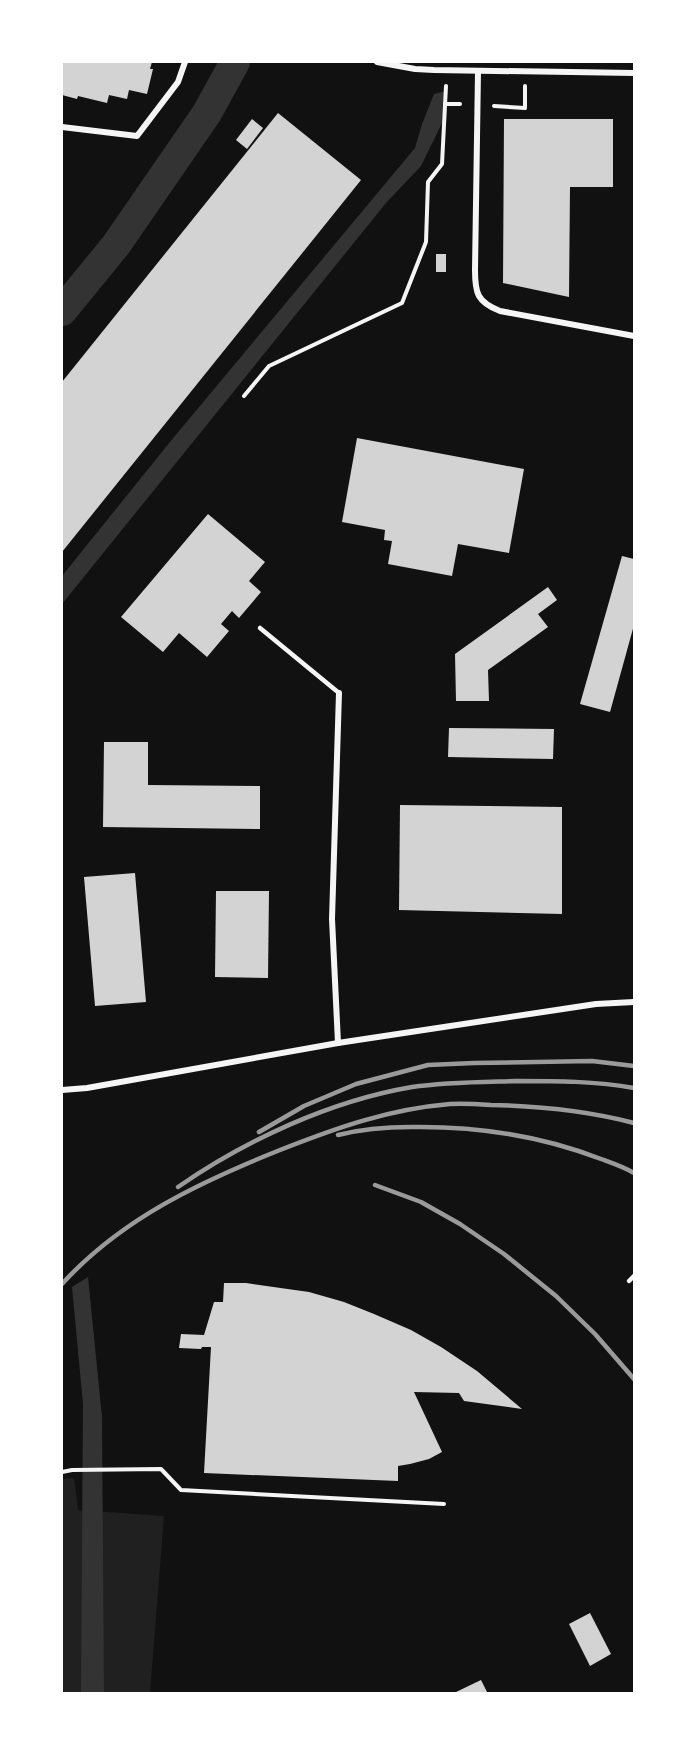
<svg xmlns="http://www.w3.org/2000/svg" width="696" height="1755" font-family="'Archivo Narrow',sans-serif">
<rect width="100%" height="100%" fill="#111"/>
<path fill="#202020" d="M74,1478L78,1510L164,1516L150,1693H62V1479Z"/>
<g fill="#333">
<path d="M446,91L442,123L421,166L386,203L62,604V576L174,437L415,148L422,124L434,94Z"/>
<path d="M88,1277L102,1417L104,1693H81L83,1404L72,1287Z"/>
</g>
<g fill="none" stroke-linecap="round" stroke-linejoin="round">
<path stroke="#333" stroke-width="30" d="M62,311L116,245L207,113L235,62"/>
</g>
<g fill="#d3d3d3">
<path d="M62,62H152L150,69H153L147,94L129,90L127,99L109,95L107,103L78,96L77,99L62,95Z"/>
<path d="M278,113L361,180L62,552V382Z"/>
<path d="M252,119L263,128L247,149L236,140Z"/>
<path d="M504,119H613V187H570L569,297L503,283Z"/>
<rect x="436" y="254" width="10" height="18"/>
<path d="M357,438L524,469L509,553L458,544L452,576L388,564L392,541L384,540L385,530L342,522Z"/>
<path d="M208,514L265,562L249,581L261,592L239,618L232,611L221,624L229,631L207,657L179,633L163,652L121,617Z"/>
<path d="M622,556L634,559V625L610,712L580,704Z"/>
<path d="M548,587L557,600L538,614L548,627L488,670L489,701H456L455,654Z"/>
<path d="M449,728L554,729L553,759L448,757Z"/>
<path d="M104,742H148V785L260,786V829L103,827Z"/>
<path d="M400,805L562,807V914L399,910Z"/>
<path d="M135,873L146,1002L95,1006L84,877Z"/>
<path d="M216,891H269L268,978L215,977Z"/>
<path d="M224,1283H246L309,1292L344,1302L374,1314L411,1330L441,1347L477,1371L522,1409L464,1401L459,1393L414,1392L442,1452L429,1459L410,1464L398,1466V1481L204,1473L211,1347H202L201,1349L179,1348L181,1334L204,1335L214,1302H223Z"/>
<path d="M590,1613L611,1654L590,1666L569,1624Z"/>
<path d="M481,1680L488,1694H457L456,1692Z"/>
</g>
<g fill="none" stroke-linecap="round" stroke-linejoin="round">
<g stroke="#f5f5f5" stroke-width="4">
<path d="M445,104H460"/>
<path d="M494,106L525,108V86"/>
<path d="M244,396L269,366L402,303L426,242L428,182L442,164L446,86"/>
<path d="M62,1472L72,1470L161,1469L181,1490L444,1504"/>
</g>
<g stroke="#f5f5f5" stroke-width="4.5">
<path d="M260,628L339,693"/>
<path d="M629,1281L634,1276"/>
</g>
<g stroke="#f5f5f5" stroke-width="6">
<path d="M377,62L415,69L434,70L634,73"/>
<path d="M478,72L475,270C475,293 477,302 500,311L634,336"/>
<path d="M62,127L137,136L178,82L185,62"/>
<path d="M338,1043L332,919L339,693"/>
<path d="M62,1090L87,1088L338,1043L596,1004L634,1002"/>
</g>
<g stroke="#9a9a9a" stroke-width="4.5">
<path d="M259,1132L304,1106L356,1084L428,1065L474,1063L592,1061L634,1066"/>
<path d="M338,1135C362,1129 387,1127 411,1127C477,1126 539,1135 601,1159C612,1163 624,1167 634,1173"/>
<path d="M375,1185L421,1202L460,1224L504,1254L556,1296L595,1334L634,1379"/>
<path d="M178,1187C246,1140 330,1101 412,1087C446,1082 482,1082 516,1081C556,1081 596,1081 634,1088"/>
<path d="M62,1284C121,1219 200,1182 280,1150C336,1128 389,1109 450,1104C463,1103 477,1104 491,1105C539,1106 588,1111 634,1123"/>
</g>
</g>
<rect width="696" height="1755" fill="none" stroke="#ffffff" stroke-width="126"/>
</svg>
